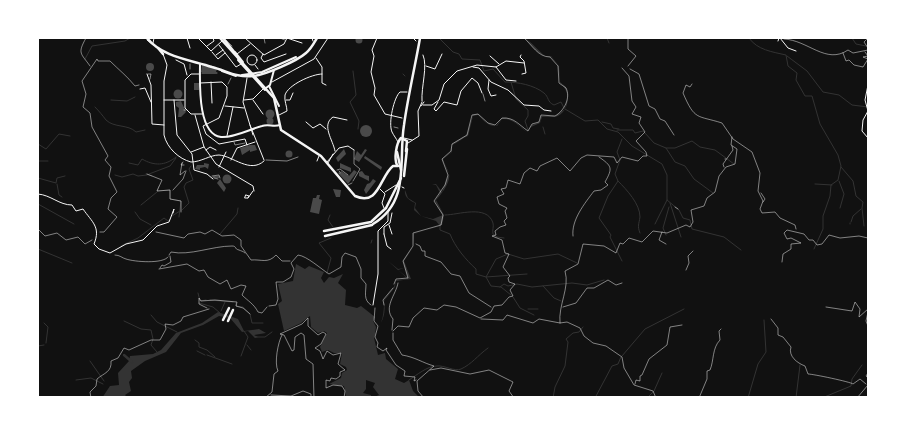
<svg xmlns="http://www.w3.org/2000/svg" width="906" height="435" font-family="'PT Sans Narrow',sans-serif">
<rect width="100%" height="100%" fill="#111"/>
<g fill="#333">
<path d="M525,38C531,42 538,50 545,56H551L559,66L560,83C570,90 571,109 558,116C553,118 547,116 542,117L540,123L543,127L540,123L531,127L527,132C519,127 514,118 502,119L497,126C489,127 484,121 478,115L473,116L468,136C462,138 458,143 452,145V152L443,159C444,164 448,169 449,174C451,182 441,195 436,200L444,215L442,225L414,234V246L404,261L411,279L396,281L395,287L384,301C387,319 379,323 374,338L378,355L385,353L386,359L398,369L395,379L404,383L409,380L413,391L419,397H374L379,395L373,387L375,383L366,380V389L363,393L371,395V397H346L344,386L329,384L341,378L342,373L347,370L346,367L340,364L342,353H334L328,350L322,352L320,347L327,333L324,331L318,333L311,327L310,316L301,323L284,331L278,304L282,301L278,284L293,281L296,264L305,269L309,266L324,272L321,278L324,283L329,277L334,278L343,274L338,283L346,290L345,305L357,308L361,306L375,317L373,321L376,327L375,334C383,322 384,314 384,300L394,287L396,280L408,279L388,261L398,269L404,268L398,270L408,278L403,261L414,246L413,234L440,226L436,221L421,216L414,210L415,203C409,200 404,197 405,190L408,198L416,203L415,208L421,216L433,219L443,215L435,201L440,193L436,185L432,184H436L442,192L449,174L442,159L451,152L452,144L467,135L473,115L478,114L487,123L496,126L502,118C513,117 519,126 527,132L532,125L540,122L541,116H555L565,109L568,96L566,87L560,82L558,65L551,57C538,56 532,46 525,38Z"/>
<path d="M218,312L238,319L244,331L259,329L266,333L254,335L258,337L255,338L248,331L242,332L230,318L219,316L203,325L181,333L166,352L145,361L131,371L132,378L129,382L131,391L125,395L127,397L102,398L110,386L119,385L118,373L129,361L130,356L153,354L161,350L176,333L202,323Z"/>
</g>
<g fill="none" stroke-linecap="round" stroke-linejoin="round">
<g stroke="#333" stroke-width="1">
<path d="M439,38L453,52L459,54L462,59L480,60L484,71L493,69L505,82C518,82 534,85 544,93C549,97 547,102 554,105L561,102L564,108"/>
<path d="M607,38L609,43"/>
<path d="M749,38C757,50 773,52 786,55L788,66L797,73L796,80L805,96H812L820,124L838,155L841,166L838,180L831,185L830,196L823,216V229L814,249"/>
<path d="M852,38L856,44L866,46"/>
<path d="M787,56L807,71L823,92L839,95L852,105L868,107"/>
<path d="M85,59L92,46L125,41L130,38"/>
<path d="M353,71L356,95L350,102L359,121L358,129"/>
<path d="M403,74L405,76"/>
<path d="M511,82L516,99L528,110V116L525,121L528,130"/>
<path d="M111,100L127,101L135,97"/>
<path d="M95,107C99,111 103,116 106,120C114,128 128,124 136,132L145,130"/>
<path d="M565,109L585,121L598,120L607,129L618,132L632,146L662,164L667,175V200L679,210L683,218L690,220L692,229L724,237L741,250"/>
<path d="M602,122L611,124L613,128L619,129"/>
<path d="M543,127L545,134"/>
<path d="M617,130H633L635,133L643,131L645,133"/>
<path d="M645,133L654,143L666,148L675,162L685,166L694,179L713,193"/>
<path d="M38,144L46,149L59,134L70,136"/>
<path d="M666,148H675L692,141L700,147L715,150L734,164"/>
<path d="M38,161H48"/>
<path d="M129,163L138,165L142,159C154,166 165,166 176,157"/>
<path d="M841,167L853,181L856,196L863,202L862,208L864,226"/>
<path d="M146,174L152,176"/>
<path d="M149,174L170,166L176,158"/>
<path d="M115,175L122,177L133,174L138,176L147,175"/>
<path d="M38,178L56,183L57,178L65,176"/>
<path d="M618,181C627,190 640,204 640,217C639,224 637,226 640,233"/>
<path d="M839,181L844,194L840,208"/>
<path d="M57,184L59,195L62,197"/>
<path d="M815,184L832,185"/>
<path d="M159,186L157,191L170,190V199L181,201L179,217"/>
<path d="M670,203L681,237"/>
<path d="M38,204L74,224"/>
<path d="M141,205L157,192"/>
<path d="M182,210L189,203L184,187L186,183L193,180L189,169L191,166"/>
<path d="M135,212L140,219L151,225"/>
<path d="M330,215L328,220L333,227"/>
<path d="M445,215C458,215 487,204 493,223C494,227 492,230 493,234L497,237L504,238"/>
<path d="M172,216L180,211"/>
<path d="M851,222L853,216L861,209"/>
<path d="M655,224L667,200"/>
<path d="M850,224V223"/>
<path d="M440,226V230L450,234C455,247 466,260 476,269V274L486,277L496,259L508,254L524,259L558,254L577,263"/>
<path d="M220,234L237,214L238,208"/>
<path d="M666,235L663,228L669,207"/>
<path d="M371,243L372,240"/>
<path d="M121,246L138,238L164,218L168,221L170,219"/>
<path d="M38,249L72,263"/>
<path d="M622,261L610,237L611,235L599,218L608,196L618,181L615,174L620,160L617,152L622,139"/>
<path d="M327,273L331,258L319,243L331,238"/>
<path d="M543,286L554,298L561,301"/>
<path d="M500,287L504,284L508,286L517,284L532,287L572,283L587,285L604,280"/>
<path d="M198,293L200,301L206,300"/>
<path d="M511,295L501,287L491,286L486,277L527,274"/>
<path d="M513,297L520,308L534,315"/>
<path d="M210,300L233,302"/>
<path d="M199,303L213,307L220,313"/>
<path d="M236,303V306L243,307L250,314L252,323H263"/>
<path d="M528,309H538"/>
<path d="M221,311L225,302"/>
<path d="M151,315L157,322L177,332"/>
<path d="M124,321L141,329L151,330L153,339L151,345L157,352"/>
<path d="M44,323L48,327L46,343"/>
<path d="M255,337H265L272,332"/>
<path d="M195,340L199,343V347L207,350L215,357"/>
<path d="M247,345L251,350"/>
<path d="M38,346L44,345"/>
<path d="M197,351L205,355"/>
<path d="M207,355L232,364"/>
<path d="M241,356L248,337L244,331"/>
<path d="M622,356L645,329L684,309"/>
<path d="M90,361L104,381"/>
<path d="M76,380L91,378L103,384"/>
<path d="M409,380C417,375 427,366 437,366C444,365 455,372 461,369C472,364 477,356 488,348"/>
<path d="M553,398L555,387L565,366L568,342L566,339L573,333L579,332L583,327"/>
<path d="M595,398L612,366L618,364L621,357"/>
<path d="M647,398L654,391L662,373"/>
<path d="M748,398L758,364L766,352L764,320"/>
<path d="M796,398L800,365"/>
<path d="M822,398L851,386L852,379L862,365"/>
</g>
<path stroke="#333" stroke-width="2.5" d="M124,355L132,362"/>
</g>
<g fill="#4a4a4a">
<circle cx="359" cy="40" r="3.5"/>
<circle cx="150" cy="67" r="4"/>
<path d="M202,65L217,69L216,72H201Z"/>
<rect x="194" y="83" width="5" height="7"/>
<circle cx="178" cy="94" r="4.5"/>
<path d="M181,101L186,112L181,117H178L179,108L176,106V102Z"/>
<circle cx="270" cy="114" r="4.5"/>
<circle cx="270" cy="121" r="3.5"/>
<circle cx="366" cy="131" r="6"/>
<path d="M250,145H255L257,150L250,152V150L242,155L240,148Z"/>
<path d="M344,149L346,154L338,162L336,158Z"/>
<path d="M365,149L367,150L359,162L354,159L357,151L361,155Z"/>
<circle cx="289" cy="154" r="3.5"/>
<path d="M365,156L382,167L381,170L364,158Z"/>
<path d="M204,163L209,164L208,169L205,167L200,168V170L195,169L197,165H204Z"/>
<path d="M340,163L351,168V172L340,168Z"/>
<path d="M354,170L357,172L348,184L339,174L341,171L349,176Z"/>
<path d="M362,171L365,175L369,176V181L359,176V172Z"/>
<circle cx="227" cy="179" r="4.5"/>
<path d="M220,179L226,188L224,192L217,183Z"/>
<path d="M373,179L376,181L366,194L364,190L367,184L370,183Z"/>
<path d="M333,189L341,190L340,197H336Z"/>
<path d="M317,195H320L319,199L322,200L319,214L310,212L313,198H316Z"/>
</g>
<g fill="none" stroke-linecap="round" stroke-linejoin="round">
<g stroke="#f5f5f5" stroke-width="0.5">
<path d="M86,38C77,54 81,53 90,66"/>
<path d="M868,38L864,42L868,48"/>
<path d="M784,39C808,40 826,65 848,50L853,53L868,50"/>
<path d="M868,49V44"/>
<path d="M843,53L846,61L849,60L854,65L863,67L868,59L863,57L868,56L865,52"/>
<path d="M190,64V69"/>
<path d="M228,84L231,78"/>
<path d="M692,84L690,87L686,85L683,93C695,121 697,115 722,123L733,139L752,152L760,173L758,191L763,201L760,209L762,213L775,212L780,218L795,225L796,229"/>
<path d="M725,159H726"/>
<path d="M183,162L181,165H184"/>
<path d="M182,163L180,175L185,171"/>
<path d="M724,167L723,164L733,150L732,146"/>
<path d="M147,174L162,180L157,191L170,190V199L181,201V212"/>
<path d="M173,190L183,179L186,171"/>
<path d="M761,193L765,199L763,202"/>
<path d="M675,207L678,209"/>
<path d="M38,229L45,236L57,233L66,240L78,237L85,244L92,240"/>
<path d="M100,232H104L117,217L108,209L111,198L117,192L109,176L111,167L105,160L108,156L92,127L90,113L83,107L86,94L82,81L97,59L98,61H110C119,70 127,76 135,86L139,85"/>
<path d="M156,232L184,238L188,234L200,232L205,234L212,230L222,236L234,235L241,240V246L251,260C261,259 268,264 276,255L282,261H290"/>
<path d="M662,232L659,240L666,244"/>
<path d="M573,236C571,220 585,203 594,191L601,190L608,185L605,182C613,168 612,166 599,157"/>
<path d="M416,244L420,246L422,251H425V256L441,262L451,274L460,276L469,293L491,307"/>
<path d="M115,255C120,255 122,258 126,259C135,262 163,264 168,257"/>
<path d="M169,255L171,252C190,256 212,246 232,246C237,246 234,249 239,250C241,251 243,251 245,253"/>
<path d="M160,268L162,265L164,266L171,262L170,256"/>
<path d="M159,269L187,264L199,271L204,270L208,277L220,284L227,280L231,289L241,285L246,286L242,295C248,301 254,304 258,312L262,313L267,307"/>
<path d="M686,270L689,263L688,256L693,251"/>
<path d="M384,305L383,300L393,288"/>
<path d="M563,307L576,303L587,288H594L608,280L616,285L622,283"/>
<path d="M207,308L199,304V298L201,301L215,300L237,302L236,306L243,308L250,314"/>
<path d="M375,308L374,321L378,326L375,337L378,343L377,347L383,351L387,348L386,350L396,365L405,371L404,376L415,377L414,381L416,380"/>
<path d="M481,319L503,320L507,315L533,323L539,319L560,323L567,322L580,328L584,336L593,343L606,346L622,357L624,368L634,385L653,391L656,398"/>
<path d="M771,319L778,328V335L783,337L791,347C788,356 797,363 805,366L808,374C813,374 851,382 853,384L860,379L866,384"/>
<path d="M560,323C558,305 570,288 565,271L578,264L583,244L604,246L616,253L620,243L623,244L629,238L642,242L653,231L667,233L686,225L690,227L693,222L691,210L704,206L707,198L715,192L719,176L726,167L735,164L737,149L731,145L732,137"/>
<path d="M392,330L393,319C383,307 396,295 398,283"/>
<path d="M393,331L398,326L409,327L413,318L424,308L437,310L444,305L456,307L480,318L491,312L494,306L502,305L509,297L513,296L510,290L515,284L509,282L508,278L510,276L503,267L509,254L505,253L502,240L492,236L496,235L495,231L500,227L506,225L504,221L507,218L505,211L507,208L499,204L497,197L504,194L501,189L506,188L508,180L520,184L524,173L530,168L537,171L540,166L557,158L570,171L581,158L587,155L614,157L617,163L622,157L638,161L643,156H647L646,152L636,141L645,132L639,123L641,117L632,114L636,107L632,101L629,76L622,68"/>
<path d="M393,333V340L402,355C415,357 423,363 434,366L417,381L418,391L424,398"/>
<path d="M430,370L441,368L470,374L489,370L513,382L509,391L514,398"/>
<path d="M635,384L636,380L640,381V376L642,375L649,359L667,345L670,327L682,325"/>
<path d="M271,395L291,396L303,391L311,394V398"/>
<path d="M91,398L90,392L96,386L97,379C104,373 112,372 111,361L118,358L124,348L129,350L151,340H160L166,329L165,324L173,325L181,321L183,317L209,309"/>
<path d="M265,398L272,392L274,374L278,371C274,363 278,342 282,335"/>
<path d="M314,398L313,364L306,359L304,335L301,333L295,337L294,350L292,351L284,335L280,334L302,324L308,318V326L318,335L323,332L326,334L321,344L315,348L320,351L323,359L327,351L333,355L341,353L338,364L345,370L340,372V376L336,379L331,378L330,381L326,380V388L333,385L342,386L345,391L344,398"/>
<path d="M526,398H529"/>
<path d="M699,398L707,379V371L710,370C714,361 712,348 720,340L719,331L721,329"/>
</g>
<g stroke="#f5f5f5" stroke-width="0.5">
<path d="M224,38L232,46"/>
<path d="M264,38L265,43"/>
<path d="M628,38V49L636,56L628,66"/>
<path d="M630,69L639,74L649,106L655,109L660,119L665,121L674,135"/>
<path d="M148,74H151L150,79"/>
<path d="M483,94L485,101"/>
<path d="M184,110H186"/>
<path d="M234,142L235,145L245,143"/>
<path d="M337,170L340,169L348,175"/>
<path d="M339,171L340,172"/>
<path d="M339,173H340"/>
<path d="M212,176L219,175L220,178"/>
<path d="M213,177H219"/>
<path d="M214,178L218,179"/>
<path d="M353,181L360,169L354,164V150"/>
<path d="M782,262L783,254L791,249V244L801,243L791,238L787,239L784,233L787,230L804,234L809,240H813L817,245L822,244L829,235L840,238L859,236L868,238"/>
<path d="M394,284L396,279L408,278L403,261L413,246V233L441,225L443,215L434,201L445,185L448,175L442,159L451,151L452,144L467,135L472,115L478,114L488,123L495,125L502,118C514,117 519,125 528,131L532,124L539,122L541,115L555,116C564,111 571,98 566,88C564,86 561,85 559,83L558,66L550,57C538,57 532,45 524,38"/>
<path d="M269,306L276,305L278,299L276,282H283L291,277L294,269L291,263L298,255C307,256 321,269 329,274L341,267L342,257L345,253L356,257L361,269V278L366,284C366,292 363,300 371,305"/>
<path d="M826,307L852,311L855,302L860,309L859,317L868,309"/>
<path d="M868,312L866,321L868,326"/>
<path d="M868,373L866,376L868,378"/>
<path d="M857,398L868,385"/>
</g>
<g stroke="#f5f5f5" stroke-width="0.5">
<path d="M282,39L285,40"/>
<path d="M202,73H217"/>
<path d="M394,127L398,128"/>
<path d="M266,160L287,161L298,157"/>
<path d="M348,185L352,183"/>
</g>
<g stroke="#f5f5f5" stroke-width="1">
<path d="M187,38L190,48"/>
<path d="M287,38L302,43"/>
<path d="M377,38L372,50L374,56L371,72L375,88L374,95L385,114L402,118"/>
<path d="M780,38L788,48L796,51"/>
<path d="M147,40L153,45"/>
<path d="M778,41L779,38"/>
<path d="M153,43L154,38"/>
<path d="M219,45L236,67L241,64"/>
<path d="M212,52L218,59L225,53"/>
<path d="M263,54L261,58L264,62L286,54"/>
<circle cx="252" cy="60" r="5"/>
<path d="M216,55L223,50"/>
<path d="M521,55L520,57L524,61L526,73L522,74"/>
<path d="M490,56L499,64"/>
<path d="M316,58L322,67V83L326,85"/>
<path d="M176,60L184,64L187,75"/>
<path d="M255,65L258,69"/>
<path d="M426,66L435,69L442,54"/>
<path d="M473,67L479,68L491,82L508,90L524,105L539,106L544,110L551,111"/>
<path d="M496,67L506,80L516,81"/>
<path d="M147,74L151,85L152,124L164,125"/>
<path d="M200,74H191L185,80V108L191,114H202"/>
<path d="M489,80L488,89L491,96L496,95"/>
<path d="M211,82L212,103"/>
<path d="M200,83L222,82L227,87V96L219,118L203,126L206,134L219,144L245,139L247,145"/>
<path d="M868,85L865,100L868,111L863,120L862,131L868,138"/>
<path d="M140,89L145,88L151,102"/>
<path d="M164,100H184"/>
<path d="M174,100L177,135L192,154L194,170L207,174L213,179"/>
<path d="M253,100L263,114"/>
<path d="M286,100H290L293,93"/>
<path d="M438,102L434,109L436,111L444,102L457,105L461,91L472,78L478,83L482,93"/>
<path d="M423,105H432L439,100L444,84L457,71L477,65L496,67L506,61L524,63"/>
<path d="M225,106L244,108"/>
<path d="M195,115L204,147L216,164L253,186L254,191"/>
<path d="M279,115L287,111C287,106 284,101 285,95C288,85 312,74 322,74"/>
<path d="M306,122L313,128L320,124L326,129"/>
<path d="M227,136L233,107"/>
<path d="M398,142C396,138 394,136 392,132C388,123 394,97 400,92H407"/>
<path d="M206,150L210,147L216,150"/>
<path d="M335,151C333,140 321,125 333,117L347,120"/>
<path d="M191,152L204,147"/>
<path d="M231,160L237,148L255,142"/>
<path d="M317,161L319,156"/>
<path d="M327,162L339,148L348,146L354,150"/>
<path d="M328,163L333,154"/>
<path d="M868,164V174"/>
<path d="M219,167L226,152"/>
<path d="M402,187L404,188"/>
<path d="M380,189L385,194L382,203L384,208"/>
<path d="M385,192L396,185"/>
<path d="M38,194C51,195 59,205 72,205L76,211L83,209C92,222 101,227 94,244L99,249L110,253L126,244L143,240L157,226L169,222L174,209L173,213"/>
<path d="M246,195L249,196L248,198H245Z"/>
<path d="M248,198L253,191"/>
<path d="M389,225L392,234"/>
<path d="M384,234V227L390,223L392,213"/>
<path d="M384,234L387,246L391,249"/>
<path d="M373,305L378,274V231L388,221V212"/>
</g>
<g stroke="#f5f5f5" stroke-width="1">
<path d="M198,38L211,51L222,41"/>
<path d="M245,38L264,55L284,44L287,38"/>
<path d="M312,38L313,41"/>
<path d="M413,38L416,41"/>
<path d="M207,46L214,41L213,38"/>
<path d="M163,54L167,65L164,81V135C167,148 179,159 191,162C201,162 210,155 219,155C233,156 250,174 264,161"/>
<path d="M237,54L250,44"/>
<path d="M247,78L243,102L253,135"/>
<path d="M272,82L314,59L328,38"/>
<path d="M244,100L253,99L263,89"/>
<path d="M422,101C421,87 428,66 423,55"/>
<path d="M421,106L424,102"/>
<path d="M250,125L264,160"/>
<path d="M404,138L412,140"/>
<path d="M408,143L419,136L418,111L422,102"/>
</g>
<g stroke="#f5f5f5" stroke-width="2">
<path d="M235,52L243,62"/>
<path d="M238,60L265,90"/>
<path d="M200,64C200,81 197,134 221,137C234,138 250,129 262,126C268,124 274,127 280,125"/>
<path d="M222,71L236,76"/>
<path d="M242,75L262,72L296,57"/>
<path d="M269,86L279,106"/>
<path d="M266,88L270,85L274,70"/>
</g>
<g stroke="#f5f5f5" stroke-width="2.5">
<path d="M147,38C162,57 191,60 212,67C227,71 237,78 253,76C265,75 297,61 306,53C311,49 314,43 317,38"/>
<path d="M220,38L274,98L281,130L321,156L355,196C379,207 380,176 393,166H398"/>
<path d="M223,38L235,53"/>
<path d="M158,48L163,54"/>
<path d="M397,165C394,159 396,143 401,138L407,141L406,151"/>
</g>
<g stroke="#f5f5f5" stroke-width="2.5">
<path d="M397,152L401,170"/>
<path d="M404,176L407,149"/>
<path d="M372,221L386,208L401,178"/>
<path d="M373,224C411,201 398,161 404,125C408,96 415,67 420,38"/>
<path d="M324,231L371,222"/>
<path d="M325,236L372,225"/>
<path d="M223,320L229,308"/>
<path d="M228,321L233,310"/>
</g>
</g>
<rect width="906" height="435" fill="none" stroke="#ffffff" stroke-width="78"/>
</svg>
